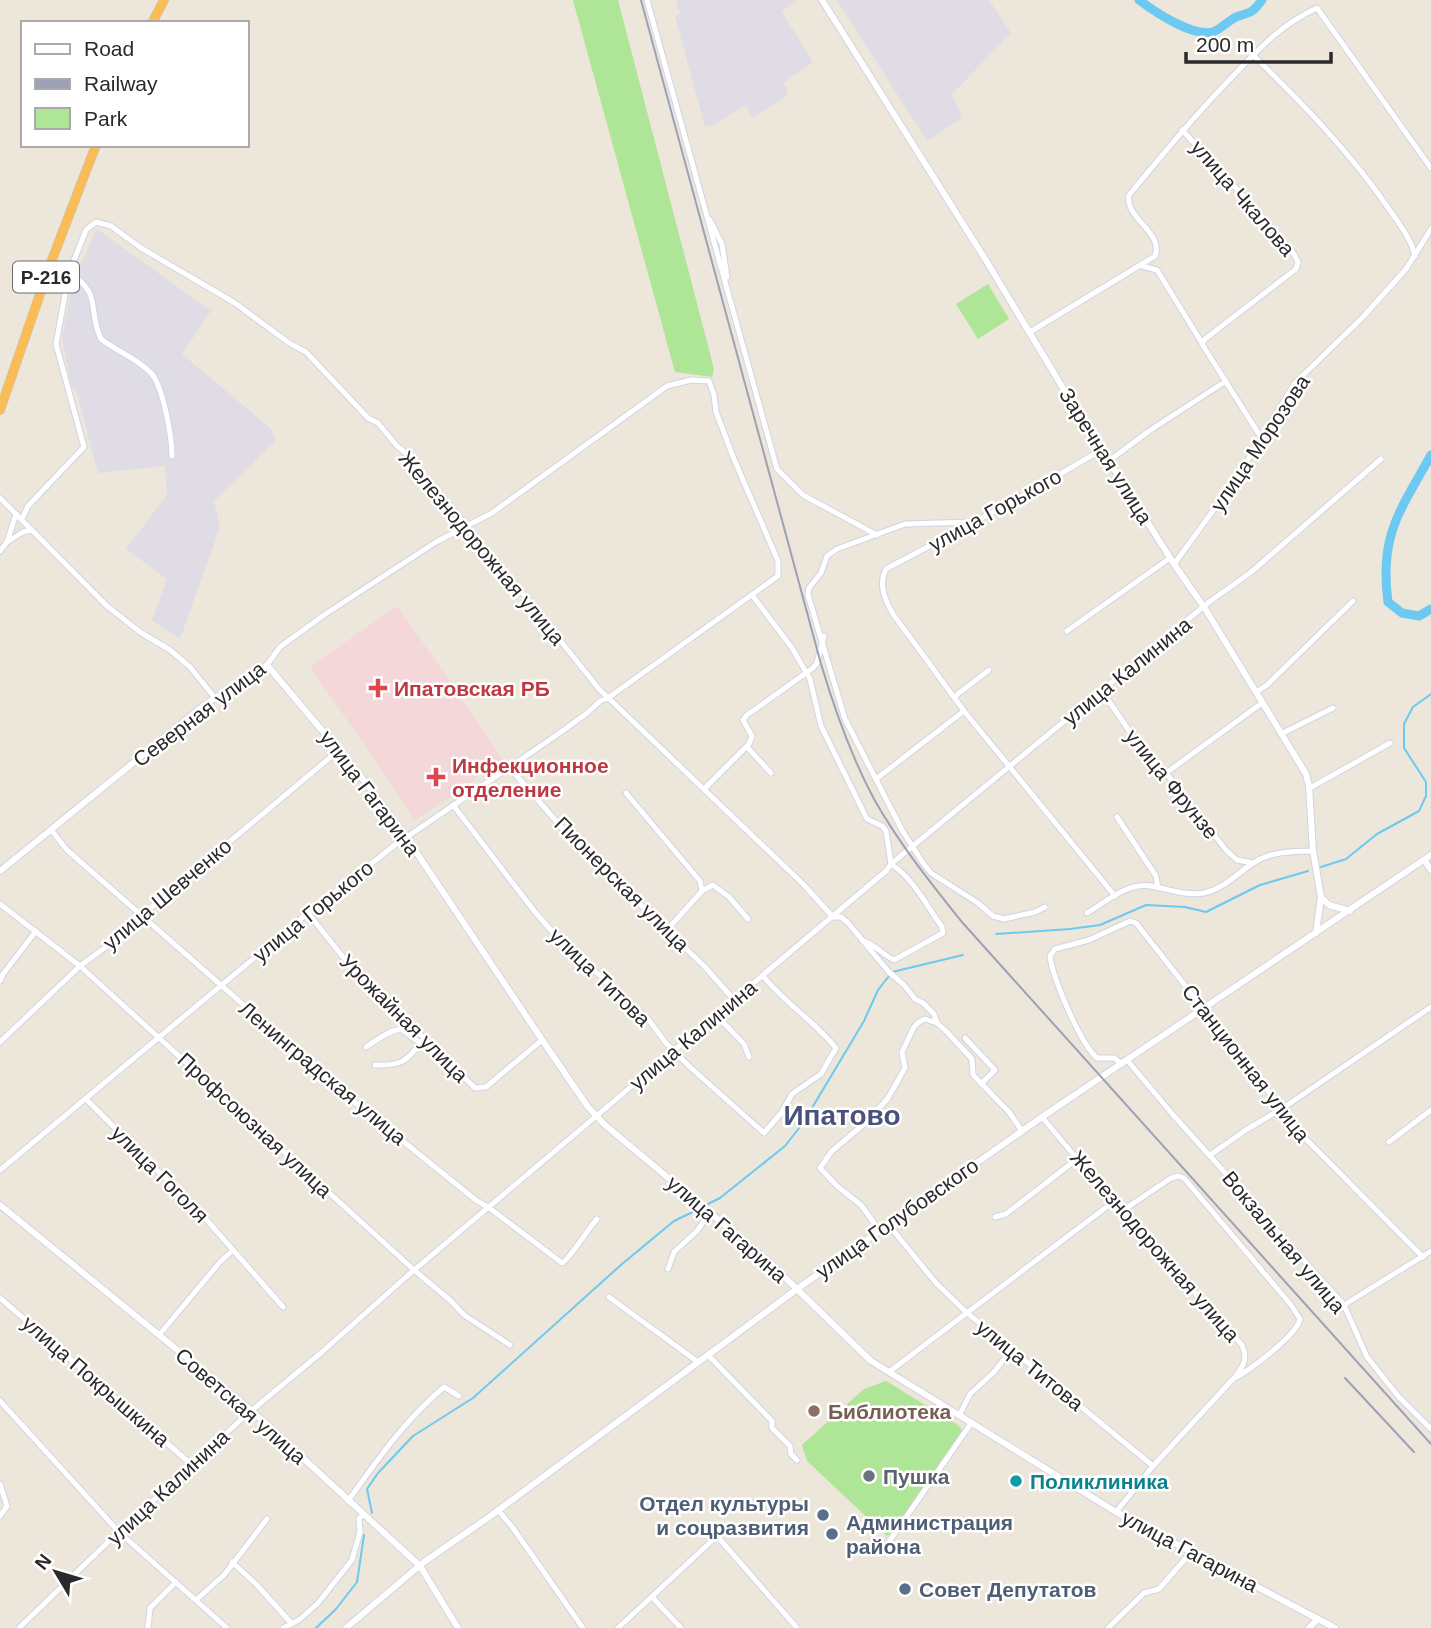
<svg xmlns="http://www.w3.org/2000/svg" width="1431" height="1628" font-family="Arial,sans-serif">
<rect width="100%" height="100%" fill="#ece6db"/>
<g fill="#dfdce5">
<path d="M676,0H796L782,12L813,62L783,83L789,94L753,118L745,105L716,124L705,127L675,16L680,14Z"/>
<path d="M837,0H989L1011,33L952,94L962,118L927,141Z"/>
<path d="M97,229L211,311L182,354L271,429L276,440L214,501L220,527L180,639L152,620L167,579L126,549L167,495L165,466L98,473L77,393L71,385L62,337L74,278Z"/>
</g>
<path fill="#f4d8d9" d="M398,606L503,760L415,820L310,666Z"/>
<g fill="#aee596">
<path d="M573,0H618L714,369L712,377L675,372Z"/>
<path d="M988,284L1009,319L978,339L956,304Z"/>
<path d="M886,1381L958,1425L962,1430L891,1538V1533L887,1536L807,1461L802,1445L864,1389Z"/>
</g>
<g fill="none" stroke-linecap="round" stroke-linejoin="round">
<g stroke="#6cc9f1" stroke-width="2">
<path d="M1321,867L1346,859L1377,834L1419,811L1426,796V782L1404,748V724L1413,707L1431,694"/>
<path d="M996,934L1070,929L1100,925L1146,905L1185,907L1206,912L1260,885L1308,871"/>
<path d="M892,972L963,955"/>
<path d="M706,1205L720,1198L785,1146L803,1123L864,1021L878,990L889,976"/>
<path d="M372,1513L367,1489L378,1473L413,1436L473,1398L622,1264L674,1221L701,1208"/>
<path d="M316,1628L336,1609L357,1582L364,1535"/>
</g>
<g stroke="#6cc9f1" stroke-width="9">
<path d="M1139,0C1155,12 1192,37 1213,32C1221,29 1228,21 1236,17C1250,12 1252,14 1262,0"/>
<path d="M1431,455C1400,511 1379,535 1388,602L1402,613L1419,616L1431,609"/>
</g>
<g stroke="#d1d4e3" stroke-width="7">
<g id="minor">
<path d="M647,0L777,469L803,495L877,535"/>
<path d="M1253,55C1302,103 1350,152 1389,209C1399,224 1411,238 1415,256"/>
<path d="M1182,130L1258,212L1294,254L1298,262L1296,269L1205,339L1202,344L1262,439"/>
<path d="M710,220L722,244L727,277"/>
<path d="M50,265L69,273L86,230L96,222L111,226L141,248L235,303L289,343L306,352L368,418L378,423L397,446L413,459L425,484L444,499L466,525L478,543L516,585L599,689L803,884L833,917H841L848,923L889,972L904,985L915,999L923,1003L934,1014L937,1023"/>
<path d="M1142,266L1157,270L1202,343"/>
<path d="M1030,332L1155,256C1164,232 1124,218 1129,195C1163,154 1196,114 1233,76C1260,48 1280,25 1317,8L1431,168"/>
<path d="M1103,449L1010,503L886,569C878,585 885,600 893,614L964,711L1115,896"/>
<path d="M1110,460L1149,431L1226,381"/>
<path d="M0,498L107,606L140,632L170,650L190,667L215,698"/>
<path d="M22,519L28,506L84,447L56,344L69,273C103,293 87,310 101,339C116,351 137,358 151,373C163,386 172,437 172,456"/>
<path d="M972,522L905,524L837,549L827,556L821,573L809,588L808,595L845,719L902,830L923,863L931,873L978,903L993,916L1004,919L1035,912L1045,907"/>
<path d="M7,542L23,532L32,530"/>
<path d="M0,551L7,542L16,514"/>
<path d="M1174,564L1235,481L1295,383L1362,318L1406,269L1431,229"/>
<path d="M752,595L792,648L810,679L821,726L867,819L882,826L886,831L891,864C914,879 926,905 942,927L943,933L894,960C883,955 876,945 863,941"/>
<path d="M1067,631L1170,558"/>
<path d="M1102,691L1132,735L1166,773L1226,850L1237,860L1253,863"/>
<path d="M1256,692L1267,685L1353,601"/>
<path d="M954,697L989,670"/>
<path d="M1281,734L1333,708"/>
<path d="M747,747L771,773"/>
<path d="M509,767L570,837L705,967L735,1001"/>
<path d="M1166,773L1262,703"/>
<path d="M876,779L964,711"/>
<path d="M1310,788L1390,743"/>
<path d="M704,789L749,744L752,736L743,720L747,715L813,668L817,663L824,636"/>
<path d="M626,793L700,881L702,891L667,930"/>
<path d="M453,805L535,912L555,935L648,1019L665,1042L690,1067L764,1133L782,1112L792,1094L821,1074L836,1048C814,1021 785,1003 763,976"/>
<path d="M1117,817L1156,876L1158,888"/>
<path d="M52,831L67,850L352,1100L477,1201L488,1207L562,1263C569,1260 588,1229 597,1219"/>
<path d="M702,891L713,885L729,897L748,919"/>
<path d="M0,904L80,966L414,1270L451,1301L464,1315L510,1345"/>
<path d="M308,913L343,957L382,997L475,1088L486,1087L542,1040"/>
<path d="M1087,913C1106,902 1127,882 1151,886C1169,889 1185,896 1204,893C1226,888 1238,872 1255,862C1272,851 1293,852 1313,851"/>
<path d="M0,981L3,974L36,931"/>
<path d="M717,1016L744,1044L749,1057"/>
<path d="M965,1038L995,1070L981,1084"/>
<path d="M0,1042L80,966L114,941L142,915L339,750"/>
<path d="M366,1047C374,1042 393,1027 402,1030C409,1033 412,1040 421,1042"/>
<path d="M1127,1060L1174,1116L1344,1305L1367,1357L1398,1396L1431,1429"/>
<path d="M1122,1064L1114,1058H1097C1080,1043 1053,979 1050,956L1055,949L1089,940L1130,921L1136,923L1279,1105L1290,1123L1423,1257"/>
<path d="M375,1065C400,1066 407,1062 421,1042"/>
<path d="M86,1099L205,1218L283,1307"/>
<path d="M1042,1117L1113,1202L1242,1345C1248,1359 1244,1365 1235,1377"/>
<path d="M1389,1142L1431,1110"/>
<path d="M1210,1155L1246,1130L1286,1106L1431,1007"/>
<path d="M0,1170L308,913L395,845L551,739L586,714L600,701L608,698L778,576V561L734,459L716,412L714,395L709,381L691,380L667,386L492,513L436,542L324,615L280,647L267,665"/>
<path d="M995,1217L1006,1214L1077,1159"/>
<path d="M888,1224L936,1283L966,1312L1153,1466"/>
<path d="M879,1230L861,1205L837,1186L820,1168L832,1151L870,1119L888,1098L905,1068L902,1052L914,1027L919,1022L925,1019L937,1023L946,1031L972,1059L973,1075L1009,1112L1022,1131"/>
<path d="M668,1269L674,1252L697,1231L710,1212"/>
<path d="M609,1297L698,1362"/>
<path d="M0,1298L192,1465"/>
<path d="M1344,1305L1431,1251"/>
<path d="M159,1335L220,1262L232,1251"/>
<path d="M708,1355L772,1421V1428L790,1446L791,1454L797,1460"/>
<path d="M889,1372L1113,1202"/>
<path d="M0,1401L119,1532L227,1628"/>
<path d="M960,1414L970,1394L994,1372L1012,1349"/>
<path d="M0,1484L7,1506L0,1516"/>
<path d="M348,1501C377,1460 405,1420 444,1387L459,1396"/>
<path d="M498,1510L513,1528L583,1628"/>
<path d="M1116,1512L1153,1466L1233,1379C1249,1371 1297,1335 1300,1319L1291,1305L1184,1178L1178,1176L1171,1178L1122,1211"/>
<path d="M886,1546L972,1422"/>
<path d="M232,1562L257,1585L292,1624"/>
<path d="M652,1597L681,1628"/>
<path d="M196,1600L224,1575L267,1519"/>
<path d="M19,1628L109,1541L245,1416L322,1352L406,1277L886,871L891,864L1209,602L1250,573L1381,459"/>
<path d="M148,1628L150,1608L176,1582"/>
<path d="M283,1628L299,1620L318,1603L352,1560L360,1532L359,1519L362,1515"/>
<path d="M618,1628L717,1536L797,1628"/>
<path d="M1108,1628L1144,1593L1159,1589L1192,1551"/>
</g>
</g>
<g stroke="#d1d4e3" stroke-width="8">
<g id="tertiary">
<path d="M822,0L987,262L1069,398L1174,564L1204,607L1306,774L1309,786L1313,851L1321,897L1316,933"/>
<path d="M1425,861L1431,870"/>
<path d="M0,871L202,707C223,691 247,682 267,665L362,778L406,837L551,1053L588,1107L605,1125L769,1262L871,1361L1116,1512L1335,1628"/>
<path d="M1321,897L1329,905L1350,911"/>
<path d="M0,1205L252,1411L420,1566L458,1628"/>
<path d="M346,1628L424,1562L489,1517L797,1289L1042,1117L1431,855"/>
<path d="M1309,1628L1318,1619"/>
</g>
</g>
<g stroke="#c8c8c8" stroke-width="10">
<g id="trunk">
<path d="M152,23L164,0"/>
<path d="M0,410L50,265L96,145"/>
</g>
</g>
<use href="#minor" stroke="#fff" stroke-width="5"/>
<use href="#tertiary" stroke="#fff" stroke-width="6"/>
<use href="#trunk" stroke="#fabc56" stroke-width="9"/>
<g stroke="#9ea1b5" stroke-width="2">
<path d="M641,0L821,664C835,711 851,756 874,799C898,842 930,882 961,921L1431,1444"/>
<path d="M1345,1378L1414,1452"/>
</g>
</g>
<g fill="#e0444e" stroke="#fff" stroke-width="2.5">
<path d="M374.5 677.5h7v7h7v7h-7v7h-7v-7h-7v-7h7z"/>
<path d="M432.5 766.5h7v7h7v7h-7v7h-7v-7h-7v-7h7z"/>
</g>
<circle fill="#8d6e63" stroke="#fff" stroke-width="2.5" cx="814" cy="1411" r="7"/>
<circle fill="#6b7280" stroke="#fff" stroke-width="2.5" cx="869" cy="1476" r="7"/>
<circle fill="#0f9aa8" stroke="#fff" stroke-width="2.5" cx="1016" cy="1481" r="7"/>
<g fill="#5c6f8a" stroke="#fff" stroke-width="2.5">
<circle cx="823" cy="1515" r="7"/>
<circle cx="832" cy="1534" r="7"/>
<circle cx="905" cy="1589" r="7"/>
</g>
<g text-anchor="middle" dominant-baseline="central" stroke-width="5" stroke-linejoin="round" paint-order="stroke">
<rect fill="#fff" stroke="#6a6a6a" stroke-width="2" x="13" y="261.5" width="66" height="31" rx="5"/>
<g font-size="19" font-weight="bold" fill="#2a2a2a">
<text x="46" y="277">Р-216</text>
</g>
<g font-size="21" fill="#2a2a2a" stroke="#fff">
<text transform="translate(1243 198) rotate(49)">улица Чкалова</text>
<text transform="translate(1260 443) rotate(-56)">улица Морозова</text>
<text transform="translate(1106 456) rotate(58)">Заречная улица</text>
<text transform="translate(995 510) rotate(-29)">улица Горького</text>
<text transform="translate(482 548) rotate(50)">Железнодорожная улица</text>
<text transform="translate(1127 671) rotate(-39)">улица Калинина</text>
<text transform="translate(199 714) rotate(-37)">Северная улица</text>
<text transform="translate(1172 784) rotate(51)">улица Фрунзе</text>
<text transform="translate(370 793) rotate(53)">улица Гагарина</text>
<text transform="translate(622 884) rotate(45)">Пионерская улица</text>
<text transform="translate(167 894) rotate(-40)">улица Шевченко</text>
<text transform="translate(313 911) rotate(-39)">улица Горького</text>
<text transform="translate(600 977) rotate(44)">улица Титова</text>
<text transform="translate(404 1018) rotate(45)">Урожайная улица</text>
<text transform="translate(693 1035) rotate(-40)">улица Калинина</text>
<text transform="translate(1246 1063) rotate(52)">Станционная улица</text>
<text transform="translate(323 1073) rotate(40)">Ленинградская улица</text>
<text transform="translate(255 1125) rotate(43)">Профсоюзная улица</text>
<text transform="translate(160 1174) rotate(45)">улица Гоголя</text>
<text transform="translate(897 1218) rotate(-35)">улица Голубовского</text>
<text transform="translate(727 1229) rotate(41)">улица Гагарина</text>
<text transform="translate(1284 1242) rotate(50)">Вокзальная улица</text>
<text transform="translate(1155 1246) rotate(49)">Железнодорожная улица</text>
<text transform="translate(1030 1365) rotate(39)">улица Титова</text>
<text transform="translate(96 1381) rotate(41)">улица Покрышкина</text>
<text transform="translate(241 1406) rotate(41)">Советская улица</text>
<text transform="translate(168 1487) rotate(-43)">улица Калинина</text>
<text transform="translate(1190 1551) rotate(28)">улица Гагарина</text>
</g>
<g font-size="21" font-weight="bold" fill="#be3a42" stroke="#fff" text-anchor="start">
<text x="394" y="688">Ипатовская РБ</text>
<text x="452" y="765">Инфекционное<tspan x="452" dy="24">отделение</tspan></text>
</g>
<g font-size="21" font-weight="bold" fill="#785e54" stroke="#fff" text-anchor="start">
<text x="828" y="1411">Библиотека</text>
</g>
<g font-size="21" font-weight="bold" fill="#5b616d" stroke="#fff" text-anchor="start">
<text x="883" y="1476">Пушка</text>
</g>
<g font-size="21" font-weight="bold" fill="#0d838f" stroke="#fff" text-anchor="start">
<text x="1030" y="1481">Поликлиника</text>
</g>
<g font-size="21" font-weight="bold" fill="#4e5e75" stroke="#fff" text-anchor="start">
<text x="809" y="1503" text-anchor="end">Отдел культуры<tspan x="809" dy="24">и соцразвития</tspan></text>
<text x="846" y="1522">Администрация<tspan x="846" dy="24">района</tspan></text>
<text x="919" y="1589">Совет Депутатов</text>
</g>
<g font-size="28" font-weight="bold" fill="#49517c" stroke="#fff">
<text x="842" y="1115">Ипатово</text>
</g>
</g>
<rect x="21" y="21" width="228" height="126" fill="#ffffff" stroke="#aaaaaa" stroke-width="2"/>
<rect x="35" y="44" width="35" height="10" fill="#ffffff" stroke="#aaaaaa" stroke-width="2"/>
<text x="84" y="56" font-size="21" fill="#2a2a2a">Road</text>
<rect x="35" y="79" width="35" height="10" fill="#9ea1b5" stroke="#aaaaaa" stroke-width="2"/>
<text x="84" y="91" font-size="21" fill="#2a2a2a">Railway</text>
<rect x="35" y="108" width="35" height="21" fill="#aee596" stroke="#aaaaaa" stroke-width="2"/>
<text x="84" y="126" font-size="21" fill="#2a2a2a">Park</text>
<g transform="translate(56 1572) rotate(308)" stroke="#ffffff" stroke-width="5" paint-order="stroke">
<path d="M0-5L12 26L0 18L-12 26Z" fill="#2a2a2a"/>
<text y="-10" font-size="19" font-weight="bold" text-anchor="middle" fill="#2a2a2a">N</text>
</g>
<path d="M1186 52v10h145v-10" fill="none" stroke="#2a2a2a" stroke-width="3.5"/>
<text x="1196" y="52" font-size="21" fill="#2a2a2a" stroke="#ffffff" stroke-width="5" paint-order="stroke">200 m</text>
</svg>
